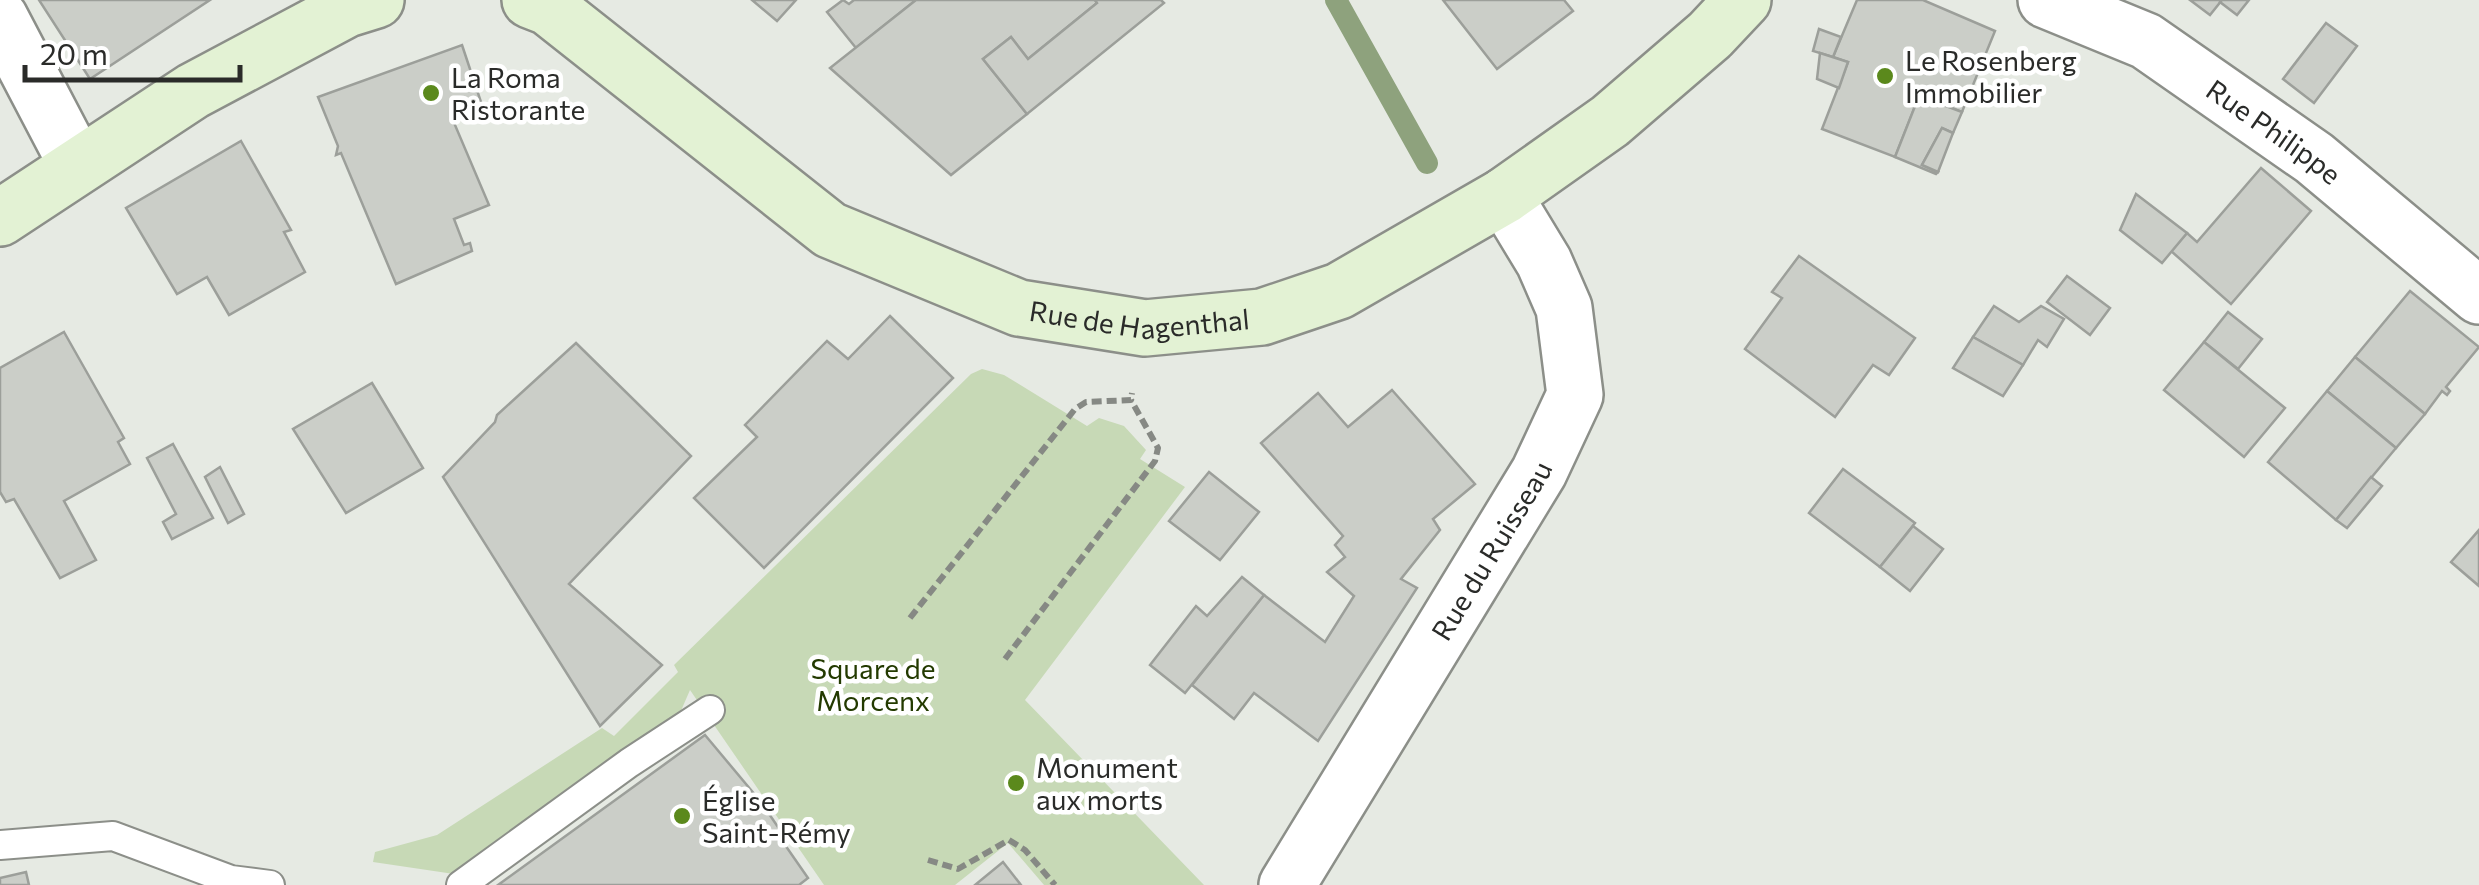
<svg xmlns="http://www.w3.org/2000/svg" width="2479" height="885" font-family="Commissioner,sans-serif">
<rect width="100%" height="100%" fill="#e6eae3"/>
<path fill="#c7d9b6" d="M982,369L1004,375L1087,426L1099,418L1124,426L1146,450L1140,459L1185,487L1025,700L1204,885H1044L1008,843L955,885H824L690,690L680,713L454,874L373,862L375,852L437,835L602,728L614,736L678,672L674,665L971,374Z"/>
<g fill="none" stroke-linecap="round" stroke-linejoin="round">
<path stroke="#8ea27d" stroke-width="22" d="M1336,0L1427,163"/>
</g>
<g fill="#cbcec8" stroke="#9c9f9a" stroke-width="2.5">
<path d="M39,0H210L90,79Z"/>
<path d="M752,0H796L777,21Z"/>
<path d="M843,0L849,4L854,0H916L856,48L827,12Z"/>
<path d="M916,0H1095L1097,3L1028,59L1011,37L983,59L1027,114L951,175L830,68Z"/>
<path d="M1095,0H1161L1164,3L1027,114L983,59L1011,37L1028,59L1097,3Z"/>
<path d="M1443,0H1564L1573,11L1497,69Z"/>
<path d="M1857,0H1923L1995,31L1962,112L1919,96L1895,157L1822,129L1848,62L1833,57Z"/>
<path d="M2190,0H2222L2210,15Z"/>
<path d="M2222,0H2249L2237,15L2220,2Z"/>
<path d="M2326,23L2357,46L2314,103L2283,79Z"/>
<path d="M1819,29L1841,37L1833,57L1813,51Z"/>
<path d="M462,45L482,105L452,118L489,205L454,219L464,245L470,243L472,251L396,284L341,153L336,155L338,146L318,97Z"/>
<path d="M1820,53L1848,62L1839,88L1817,79Z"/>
<path d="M1919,96L1962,112L1953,133L1942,128L1922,165L1938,172L1936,174L1895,157Z"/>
<path d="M1942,128L1953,133L1938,172L1922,165Z"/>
<path d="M241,141L291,230L284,232L305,272L229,315L207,277L177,294L126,208Z"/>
<path d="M2261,168L2311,211L2231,304L2171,251L2187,233L2197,242Z"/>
<path d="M2136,194L2187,233L2162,263L2120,230Z"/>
<path d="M1799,256L1915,338L1889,375L1873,365L1835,417L1745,349L1782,298L1772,292Z"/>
<path d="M2067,276L2110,308L2090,335L2047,302Z"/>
<path d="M2410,291L2479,347L2446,387L2450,391L2447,395L2442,391L2425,414L2355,357Z"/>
<path d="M1994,306L2019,322L2041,306L2064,319L2047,347L2038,340L2023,365L1973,337Z"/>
<path d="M2228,312L2262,339L2238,369L2204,342Z"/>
<path d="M890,316L953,378L764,568L694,498L757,437L745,425L827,341L848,359Z"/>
<path d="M64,332L124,438L118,442L130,464L64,501L96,560L60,578L14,499L6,502L0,492V368Z"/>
<path d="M1973,337L2023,365L2003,396L1953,368Z"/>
<path d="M2204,342L2285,408L2244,457L2164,390Z"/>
<path d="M576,343L691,456L569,584L662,665L600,726L443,477L495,422L497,415Z"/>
<path d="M2355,357L2425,414L2396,448L2327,391Z"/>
<path d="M372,383L423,468L346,513L293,429Z"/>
<path d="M1392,390L1475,484L1433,519L1440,530L1401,579L1417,588L1318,741L1254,693L1234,719L1192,685L1264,595L1325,642L1354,596L1327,572L1345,557L1335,545L1343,536L1261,443L1318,393L1348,427Z"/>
<path d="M2327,391L2396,448L2336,520L2268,462Z"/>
<path d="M173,444L213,518L172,539L163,522L176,514L147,458Z"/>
<path d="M220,467L244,514L228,523L205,477Z"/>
<path d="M1843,469L1915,523L1880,567L1809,513Z"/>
<path d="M1209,472L1259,512L1220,560L1169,521Z"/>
<path d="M2371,477L2382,486L2347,528L2336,520Z"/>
<path d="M1913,526L1943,549L1910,591L1880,567Z"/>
<path d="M2479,530V586L2451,562Z"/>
<path d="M1242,577L1264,595L1185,693L1150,665L1196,606L1207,616Z"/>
<path d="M705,735L761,802L780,830L776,832L808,878L799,885H498Z"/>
<path d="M1003,862L1021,885H975Z"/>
<path d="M26,872L29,885H0V878Z"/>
</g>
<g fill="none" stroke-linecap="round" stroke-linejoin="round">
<g stroke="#8c8f89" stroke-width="32">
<g id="service">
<path d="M0,845L113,836L231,880L270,885"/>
<path d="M461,885L629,763L710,710"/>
</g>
</g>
<g stroke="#8c8f89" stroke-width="60">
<g id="minor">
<path id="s1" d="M2046,0L2146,41L2314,158L2479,296"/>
<path d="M0,18L77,165"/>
<path id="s2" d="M1287,885L1539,472L1575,395L1564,308L1544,262L1504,196"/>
</g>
</g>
<g stroke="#8c8f89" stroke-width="60">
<g id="secondary">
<path id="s3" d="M530,0L548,7L830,230L1019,308L1145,328L1262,317L1339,291L1504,196L1610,121L1710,35L1743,0"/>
<path d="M0,218L193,91L347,9L376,0"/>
</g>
</g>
<g stroke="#868984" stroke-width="6" stroke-dasharray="10 5" stroke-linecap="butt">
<path d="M910,618L1075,409L1086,402L1131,400L1132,393"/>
<path d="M1005,659L1155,461L1158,448L1131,400"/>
<path d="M928,860L958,869L1009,840L1025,850L1055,885"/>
</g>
<use href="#service" stroke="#fff" stroke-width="28"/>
<use href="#minor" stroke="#fff" stroke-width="55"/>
<use href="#secondary" stroke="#e3f2d4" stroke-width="55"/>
</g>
<g fill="#5b891c" stroke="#fff" stroke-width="4">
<circle cx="1885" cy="76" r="10"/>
<circle cx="431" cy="93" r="10"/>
<circle cx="1016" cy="783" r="10"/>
<circle cx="682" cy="816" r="10"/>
</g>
<g text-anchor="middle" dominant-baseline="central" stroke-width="9" stroke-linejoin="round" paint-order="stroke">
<g font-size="28" fill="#2a2b29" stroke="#fff" text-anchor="start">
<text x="1905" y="60">Le Rosenberg<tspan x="1905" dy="32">Immobilier</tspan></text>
<text x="451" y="77">La Roma<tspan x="451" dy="32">Ristorante</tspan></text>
<text x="1036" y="767">Monument<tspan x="1036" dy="32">aux morts</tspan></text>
<text x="702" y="800">Église<tspan x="702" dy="32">Saint-Rémy</tspan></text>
</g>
<g font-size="28" fill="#2a2b29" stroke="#fff">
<text stroke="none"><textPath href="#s1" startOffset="265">Rue Philippe</textPath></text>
<text stroke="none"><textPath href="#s3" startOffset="705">Rue de Hagenthal</textPath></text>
<text stroke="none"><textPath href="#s2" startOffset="392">Rue du Ruisseau</textPath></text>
</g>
<g font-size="28" fill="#233a00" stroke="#fff">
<text x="873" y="668">Square de<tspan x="873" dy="32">Morcenx</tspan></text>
</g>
</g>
<path d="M25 65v15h215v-15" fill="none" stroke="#2a2b29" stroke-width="5"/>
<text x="40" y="65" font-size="30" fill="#2a2b29" stroke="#ffffff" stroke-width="8" paint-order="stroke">20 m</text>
</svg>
